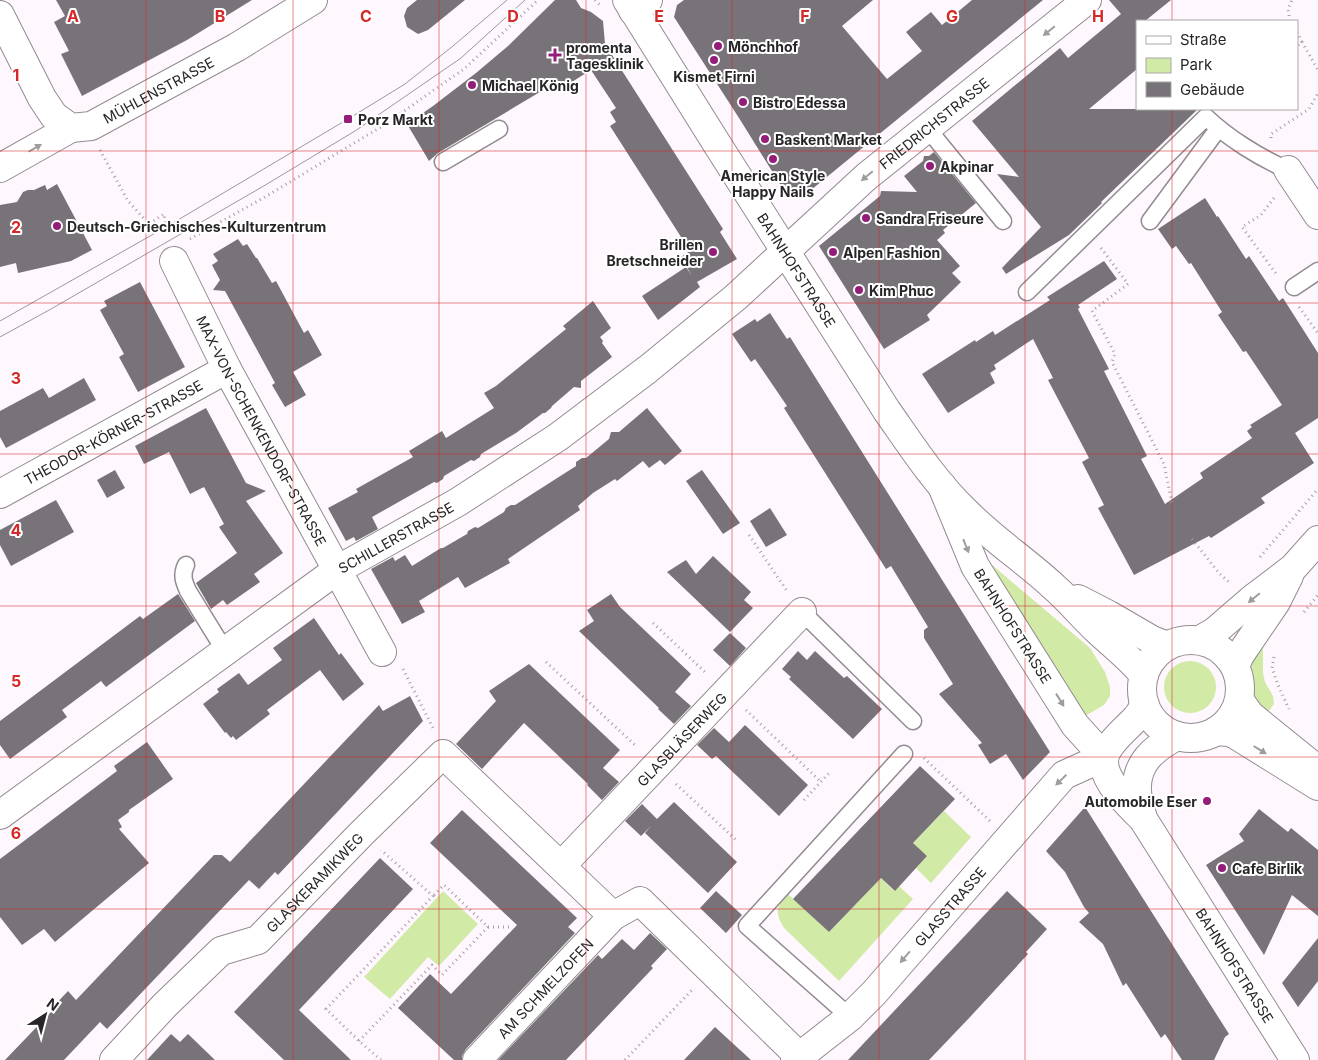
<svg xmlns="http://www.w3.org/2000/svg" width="1318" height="1060" font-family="Inter,sans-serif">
<rect width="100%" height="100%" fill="#fff7fe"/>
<g fill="#d1eaa6">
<path d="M991,564L1090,648L1105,672L1110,687V696L1104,705L1082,718L985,567Z"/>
<path d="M1258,645L1263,649V673L1265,682L1273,696L1274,704L1265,716C1261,710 1256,703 1253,696C1247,682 1252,658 1258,645Z"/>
<circle cx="1190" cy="687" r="26"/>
<path d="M944,811L971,837L931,883L916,868L927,856L913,843Z"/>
<path d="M881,878L894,891L899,886L913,899L839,981L784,928C774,911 777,908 787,893L829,932Z"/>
<path d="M443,891L478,924L439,966L428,957L390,999L364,977Z"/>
</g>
<g fill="#787279">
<path d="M56,0H252L187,40L82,96L61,54L69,51L54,22L65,16Z"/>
<path d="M417,0H465L428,30L418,34L407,27L404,16L407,8Z"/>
<path d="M555,0H576L581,8L591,12L603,21L605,44L723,229L720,232L737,259L697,282L700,287L658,320L642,296L686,267L692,276L681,257L690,251L610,126L616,122L610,112L616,108L591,70L559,90L555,83L438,153L429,161L407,124L433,106L476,73L508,46Z"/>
<path d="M684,0H873L842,26L887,79L922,51L906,32L931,12L942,25L972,0H1043L800,199L788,197L739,118L674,17L677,5Z"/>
<path d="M1109,0H1171L1145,21H1137V69L1089,109H1198L1101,202L1102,203L1069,235L1006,274L1002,268L1041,227L997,174L1019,177L972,121L1060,48L1068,58L1121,14Z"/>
<path d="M934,152L976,203L943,230L945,233L937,240L960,266L952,273L961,282L927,315L930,320L884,349L819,246L880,196L881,191L917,192L904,176L923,161L924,156H929Z"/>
<path d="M57,184L92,250L71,261L18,273L16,263L0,267V205L17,202L23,192L28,190H34L45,185L47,190Z"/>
<path d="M1205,198L1217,217L1218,216L1246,259L1249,256L1279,301L1283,298L1318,353V418L1295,433L1314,463L1261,498L1265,503L1211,538L1209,536L1134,575L1098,508L1104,505L1082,462L1089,458L1048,380L1053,378L1033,339L994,365L996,369L990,373L995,383L948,413L922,374L975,340L976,342L993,331L995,335L1050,300L1047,297L1104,261L1117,279L1078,305L1080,307L1078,309L1109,369L1104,371L1147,456L1141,459L1165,504L1203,478L1200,473L1252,438L1247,431L1252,427L1250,425L1282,405L1246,351L1243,352L1218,315L1222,312L1191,263L1189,264L1176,246L1172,249L1158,229Z"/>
<path d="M238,239L243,246L247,244L256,258H257L272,283L276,281L304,333L308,330L322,355L293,372L306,395L285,407L272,385L275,383L225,291L213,290L220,280L212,265L218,261L213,254Z"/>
<path d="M140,282L185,367L138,392L119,357L124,354L100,310L107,306L104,301Z"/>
<path d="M593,301L611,328L600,337L603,341L602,343L612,357L581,381V388L574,387L552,406L551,408L545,413H543L516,433L481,454L480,457L474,461L471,460L444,476L443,479L437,483L434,482L372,517L378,529L356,541L354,537L346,541L328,508L358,492L356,489L413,457L409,451L442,431L446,438L494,408L484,393L496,386L566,329L563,326Z"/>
<path d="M770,313L787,339L790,337L1050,752L1023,780L1006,754L990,764L978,745L982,743L939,694L953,684L924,638V630L928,627L891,566L886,569L784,408L787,406L755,359L751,362L732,334L755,319L757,322Z"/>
<path d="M84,378L96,400L6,448L0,437V411L43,388L49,398Z"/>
<path d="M206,408L246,483L266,491L246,501L283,553L254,574L260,582L227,605L223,600L211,609L196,583L237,553L219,527L224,524L204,487L190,494L169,452L144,464L135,446Z"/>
<path d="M647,408L682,451L665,465L660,460L649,468L643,461L617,481L615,479L593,493L578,506L580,510L508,559L510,563L465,588L458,577L419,601L425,612L402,624L371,569L393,557L395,561L405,555L412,566L441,548H443L467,534L468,531L475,527L478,528L504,512L506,508L511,505H515L576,466V462L582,458H586L609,439L611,432H619Z"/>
<path d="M115,470L125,488L107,498L97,480Z"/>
<path d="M702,470L740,523L723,534L686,481Z"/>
<path d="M56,500L74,532L11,566L0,545V530Z"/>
<path d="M770,508L787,535L766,547L750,521Z"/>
<path d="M713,556L751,592L744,600L753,608L730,632L667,572L686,560L696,574Z"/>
<path d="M178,594L195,621L106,687L101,681L62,710L67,717L10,759L0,745V721L140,616L143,619Z"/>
<path d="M611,594L620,607L691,674L675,692L691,706L674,724L658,709L659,708L579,631L594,621L587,610Z"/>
<path d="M314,618L339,655L341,653L364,684L343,701L320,670L267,710L270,714L236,740L233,736L231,738L226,732L225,733L203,704L219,692L217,689L239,673L248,685L282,660L273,648Z"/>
<path d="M730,633L746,648L730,666L713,650Z"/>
<path d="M798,651L807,660L815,651L844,678L847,676L882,709L853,739L789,679L791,677L782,669Z"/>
<path d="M529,664L620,750L603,768L619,782L602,800L587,785L588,784L524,723L482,769L456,744L496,701L489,691Z"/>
<path d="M410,696L423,721L278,875L275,872L259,889L249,880L107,1029L100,1022L64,1060H5L52,1011L51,1009L68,991L76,1000L214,855H222L230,862L379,705L383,711Z"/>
<path d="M745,725L808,785L779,816L716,756L712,759L697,745L714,728L729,742Z"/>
<path d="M147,742L173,779L129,810V812L118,820L122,827L119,829L149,863L55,942L44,929L22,945L0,917V859L117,771L114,766Z"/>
<path d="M920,766L955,799L913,843L927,856L895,891L881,878L829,932L793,899Z"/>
<path d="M674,802L737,862L708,893L645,833L651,826L641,836L625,821L642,804L657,819Z"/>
<path d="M1085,807L1229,1034L1225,1037L1214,1060H1182L1165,1034L1161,1038L1126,983L1123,986L1103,944L1079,922L1089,913L1084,907L1065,872L1046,851Z"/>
<path d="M1259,809L1288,832L1291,828L1318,850V916L1292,895L1264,955L1206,865L1244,841L1239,834Z"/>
<path d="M462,810L577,918L568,927L575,933L466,1049L462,1056V1060H454L398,1008L430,974L451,994L517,925L430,843Z"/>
<path d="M380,858L413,889L299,1010L351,1060H284L234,1012Z"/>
<path d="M716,891L742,915L726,933L700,908Z"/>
<path d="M1007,891L1047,929L1026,952L1028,954L971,1016L929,1060H848Z"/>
<path d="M650,933L667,949L651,966L653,968L566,1060H498L598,955L602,959L622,939L634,950Z"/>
<path d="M1318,938V981L1298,1007L1282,983Z"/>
<path d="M715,1027L751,1060H684Z"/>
<path d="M171,1034L180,1042L188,1034L215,1060H147Z"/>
</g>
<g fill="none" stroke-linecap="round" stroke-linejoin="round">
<g stroke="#928b91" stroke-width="19">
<g id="service">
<path d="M927,128L1003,221"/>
<path d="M443,162L499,129"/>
<path d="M1150,221L1218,129"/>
<path d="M1294,287L1318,271"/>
<path d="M1027,292L1206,117C1228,138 1260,158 1288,170"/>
<path d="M186,565C181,575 184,582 188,591L225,651"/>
<path d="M802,612L913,721"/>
<path d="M850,1017L747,926L904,754"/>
</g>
</g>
<g stroke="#928b91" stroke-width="30">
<g id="minor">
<path d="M633,11L648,0"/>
<path d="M0,168L71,128"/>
<path d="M1288,170L1318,215"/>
<path id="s1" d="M174,261L227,369L382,652"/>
<path id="s2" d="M0,494L227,369"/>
<path id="s3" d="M1145,705C1142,709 1140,714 1136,718C1127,728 1115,737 1108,749C1092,772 1128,804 1143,819L1295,1060"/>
<path id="s4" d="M0,815L337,570L458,502L558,437L648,369L736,297L866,177L1087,0"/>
<path d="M1143,819C1141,810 1138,801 1137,792C1135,763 1154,748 1177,736"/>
<path id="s5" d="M561,866L802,612"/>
<path id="s6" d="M114,1060L165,1005L221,951L258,940L362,833L443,754L613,916L640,901L799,1056"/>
<path id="s7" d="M477,1060L613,916"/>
<path id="s8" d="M795,1060L850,1017L874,993L1064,775L1104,757L1075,725L975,566L942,486"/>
</g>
</g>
<g stroke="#928b91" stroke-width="30">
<g id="tertiary">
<path d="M1200,640L1214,632L1251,600L1293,568L1318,540"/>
<path d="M1235,666L1240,655L1276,602L1289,576"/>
</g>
</g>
<g stroke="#928b91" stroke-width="30">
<g id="secondary">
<path id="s9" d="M627,0L717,144L887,411C911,445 934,481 964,510C992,539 1025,560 1054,587C1069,600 1082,616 1097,630C1113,645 1130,658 1144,675"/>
<path id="s10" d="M0,15L42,98L54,116L71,128L91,126L237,47L313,0"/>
<path d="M1078,599L1109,615L1152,640L1167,646"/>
<circle cx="1191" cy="689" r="49"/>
<path d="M1240,701L1250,715L1313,766"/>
<path d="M1216,731L1229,732L1236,735L1318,786"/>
</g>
</g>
<g stroke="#a49fa4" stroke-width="3" stroke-dasharray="1 4" stroke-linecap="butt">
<path d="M595,0L600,5"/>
<path d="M1290,21L1288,9L1292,0"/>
<path d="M1297,32L1302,42L1297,46"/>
<path d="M1302,42L1318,70"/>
<path d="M1271,138V134L1309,109L1318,93"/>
<path d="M100,150L128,201L149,224L164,214L166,227L165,235"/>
<path d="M1274,198L1261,215L1242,227L1277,275"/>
<path d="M190,239L265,197L384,125L464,69L538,0"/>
<path d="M1101,248L1128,284L1092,311L1115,354L1112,362L1164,464L1172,503"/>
<path d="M1299,307L1318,333"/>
<path d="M749,535L787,591"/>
<path d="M1192,539L1219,573L1229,582"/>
<path d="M1260,557L1318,489"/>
<path d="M1304,612L1318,595"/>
<path d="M653,623L706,673"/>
<path d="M1274,657L1272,668L1278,685L1289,709"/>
<path d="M546,662L637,747"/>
<path d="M403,669L434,730"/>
<path d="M746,710L821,782"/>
<path d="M924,758L990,821"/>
<path d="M676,784L736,840"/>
<path d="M804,800L831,771"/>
<path d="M488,927H509"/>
<path d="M359,1041L432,965L442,975L488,927L444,885L433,896"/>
<path d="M381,1060L359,1041L326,1009L433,896L381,850"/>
<path d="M625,1060L692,990"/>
</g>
<use href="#service" stroke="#fff" stroke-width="16"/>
<use href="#minor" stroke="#fff" stroke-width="28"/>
<use href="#tertiary" stroke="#fff" stroke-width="28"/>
<use href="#secondary" stroke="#fff" stroke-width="28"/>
<g stroke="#9c979c" stroke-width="1">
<path d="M0,321L166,227L348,119L405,84L453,46L507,0"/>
<path d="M0,337L51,309L262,187L355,131L461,58L525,0"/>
</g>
</g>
<defs><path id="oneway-solid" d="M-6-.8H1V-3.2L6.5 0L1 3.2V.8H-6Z" transform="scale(1.25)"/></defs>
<g fill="#9e9d9e">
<use href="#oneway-solid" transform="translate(1049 31) rotate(141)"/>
<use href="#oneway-solid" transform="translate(35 148) rotate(-30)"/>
<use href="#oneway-solid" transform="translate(867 176) rotate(140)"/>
<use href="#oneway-solid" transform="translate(966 546) rotate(68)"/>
<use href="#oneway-solid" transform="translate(1254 598) rotate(141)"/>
<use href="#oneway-solid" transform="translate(1060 700) rotate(58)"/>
<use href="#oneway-solid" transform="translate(1260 750) rotate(32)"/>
<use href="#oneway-solid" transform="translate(1061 780) rotate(136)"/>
<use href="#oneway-solid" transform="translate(905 957) rotate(131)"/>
</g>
<path fill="none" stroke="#d62828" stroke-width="1" stroke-opacity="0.55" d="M146,0V1060M293,0V1060M439,0V1060M586,0V1060M732,0V1060M879,0V1060M1025,0V1060M1172,0V21M1172,109V1060M0,151H1318M0,303H1318M0,454H1318M0,606H1318M0,757H1318M0,909H1318"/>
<g fill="#941d79" stroke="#fff" stroke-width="2">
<circle cx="718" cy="46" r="5"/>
<path d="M552.5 47.5h5v5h5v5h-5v5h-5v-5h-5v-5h5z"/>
<circle cx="714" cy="60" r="5"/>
<circle cx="472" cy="85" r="5"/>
<circle cx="743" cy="102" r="5"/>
<rect x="343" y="114" width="10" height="10" rx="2.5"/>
<circle cx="765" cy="139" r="5"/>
<circle cx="773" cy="159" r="5"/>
<circle cx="930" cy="166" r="5"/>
<circle cx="866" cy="218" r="5"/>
<circle cx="57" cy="226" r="5"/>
<circle cx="713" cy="252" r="5"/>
<circle cx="833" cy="252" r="5"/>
<circle cx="859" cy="290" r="5"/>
<circle cx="1207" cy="801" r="5"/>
<circle cx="1222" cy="868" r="5"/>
</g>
<g text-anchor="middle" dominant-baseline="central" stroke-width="4" stroke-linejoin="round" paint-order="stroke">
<g font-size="14" font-weight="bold" fill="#272527" stroke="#fff" text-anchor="start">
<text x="728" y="46">Mönchhof</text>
<text x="566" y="47">promenta<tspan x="566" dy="16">Tagesklinik</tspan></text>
<text x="714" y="76" text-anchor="middle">Kismet Firni</text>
<text x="482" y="85">Michael König</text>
<text x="753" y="102">Bistro Edessa</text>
<text x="358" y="119">Porz Markt</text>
<text x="775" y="139">Baskent Market</text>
<text x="940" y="166">Akpinar</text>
<text x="773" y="175" text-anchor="middle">American Style<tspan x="773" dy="16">Happy Nails</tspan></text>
<text x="876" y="218">Sandra Friseure</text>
<text x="67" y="226">Deutsch-Griechisches-Kulturzentrum</text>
<text x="703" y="244" text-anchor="end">Brillen<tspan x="703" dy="16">Bretschneider</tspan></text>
<text x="843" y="252">Alpen Fashion</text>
<text x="869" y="290">Kim Phuc</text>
<text x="1197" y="801" text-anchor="end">Automobile Eser</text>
<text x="1232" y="868">Cafe Birlik</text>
</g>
<g font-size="14" fill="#272527" stroke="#fff">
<text stroke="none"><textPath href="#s10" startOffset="232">MÜHLENSTRASSE</textPath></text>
<text stroke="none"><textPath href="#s4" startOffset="1165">FRIEDRICHSTRASSE</textPath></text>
<text stroke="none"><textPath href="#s9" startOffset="319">BAHNHOFSTRASSE</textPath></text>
<text stroke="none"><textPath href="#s1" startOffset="191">MAX-VON-SCHENKENDORF-STRASSE</textPath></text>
<text stroke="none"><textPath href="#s2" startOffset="129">THEODOR-KÖRNER-STRASSE</textPath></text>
<text stroke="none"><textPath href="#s4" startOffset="484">SCHILLERSTRASSE</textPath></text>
<text transform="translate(1013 626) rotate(58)">BAHNHOFSTRASSE</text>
<text stroke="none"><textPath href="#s5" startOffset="175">GLASBLÄSERWEG</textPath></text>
<text stroke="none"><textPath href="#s6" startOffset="272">GLASKERAMIKWEG</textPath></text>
<text stroke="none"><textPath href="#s8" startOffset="219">GLASSTRASSE</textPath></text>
<text stroke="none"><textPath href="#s3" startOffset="315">BAHNHOFSTRASSE</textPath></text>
<text stroke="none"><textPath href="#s7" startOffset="99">AM SCHMELZOFEN</textPath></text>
</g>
</g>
<g font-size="16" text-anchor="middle" font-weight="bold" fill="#d62828" stroke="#fff" stroke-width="4" stroke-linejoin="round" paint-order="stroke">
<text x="73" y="22">A</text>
<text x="220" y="22">B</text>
<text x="366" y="22">C</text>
<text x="513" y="22">D</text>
<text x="659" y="22">E</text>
<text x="805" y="22">F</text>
<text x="952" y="22">G</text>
<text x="1098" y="22">H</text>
<text x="16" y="81">1</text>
<text x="16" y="233">2</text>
<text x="16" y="384">3</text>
<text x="16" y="536">4</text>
<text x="16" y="687">5</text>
<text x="16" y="839">6</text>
</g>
<rect x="1136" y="20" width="162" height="90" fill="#ffffff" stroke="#a9a8a9"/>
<rect x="1146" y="36" width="25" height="8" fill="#ffffff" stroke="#a9a8a9"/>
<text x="1180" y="45" font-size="15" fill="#272527">Straße</text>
<rect x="1146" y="58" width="25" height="15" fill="#d1eaa6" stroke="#a9a8a9"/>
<text x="1180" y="70" font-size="15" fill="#272527">Park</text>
<rect x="1146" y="82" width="25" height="15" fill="#787279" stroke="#a9a8a9"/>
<text x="1180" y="95" font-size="15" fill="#272527">Gebäude</text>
<g transform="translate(45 1015) rotate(36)" stroke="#ffffff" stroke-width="4" paint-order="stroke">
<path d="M0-4L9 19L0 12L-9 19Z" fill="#272527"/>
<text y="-8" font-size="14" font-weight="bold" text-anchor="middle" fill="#272527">N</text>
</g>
</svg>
